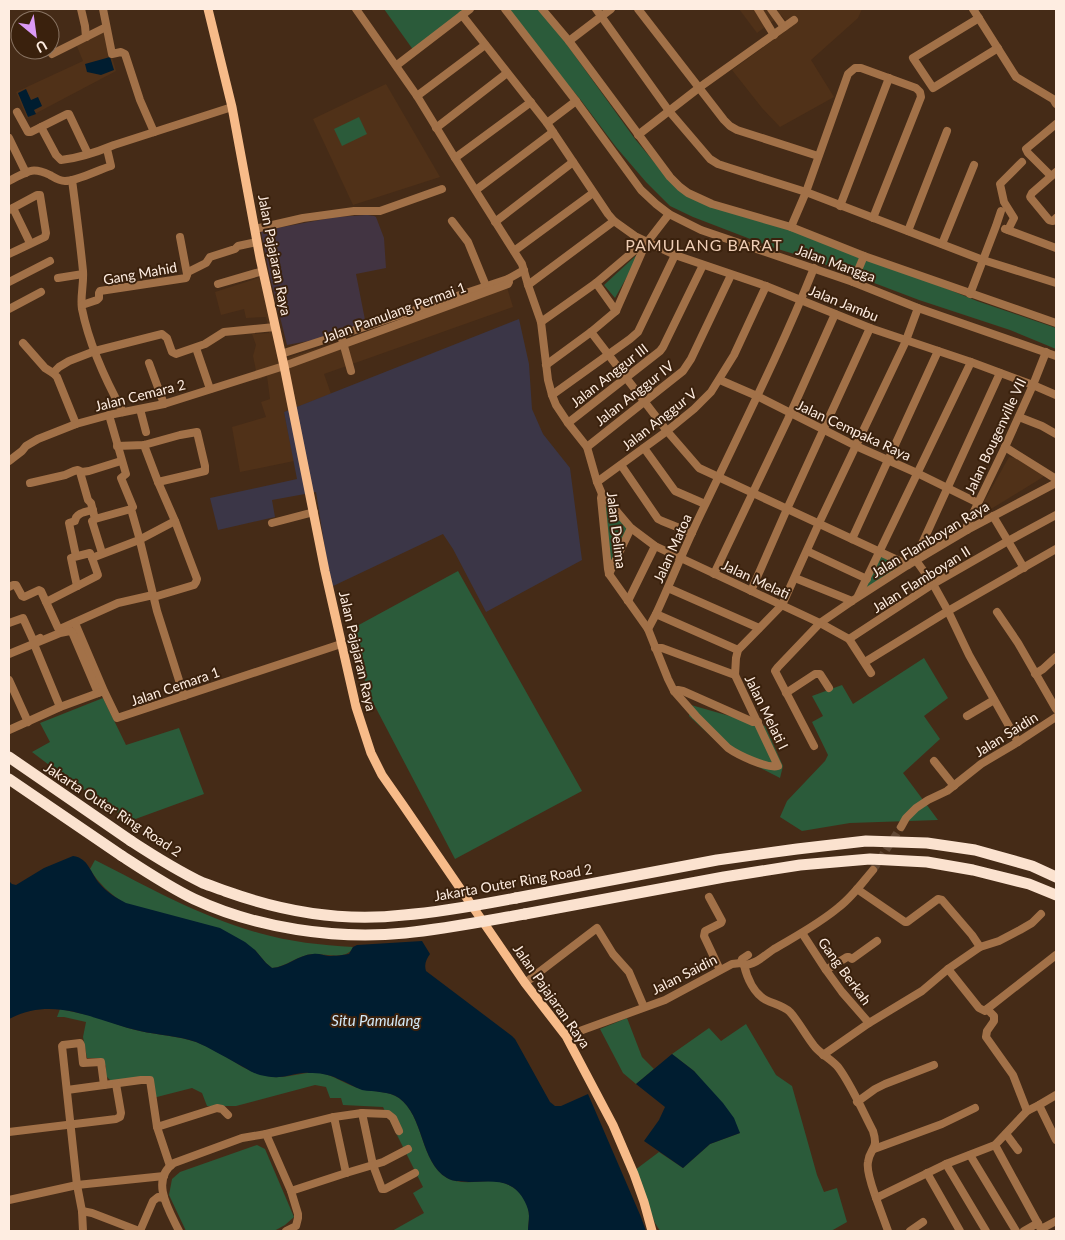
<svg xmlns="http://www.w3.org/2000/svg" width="1065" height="1240" font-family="Lato,sans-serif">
<rect width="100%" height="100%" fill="#452b17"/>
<g fill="#503118">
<path d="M739,9H862L858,18L811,60L834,97L780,127L762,108L732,70L791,27L781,15L757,33Z"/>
<path d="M104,29L116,71L27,118L16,92L83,61L76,44Z"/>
<path d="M386,84L440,177L353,205L313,119Z"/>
<path d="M261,277L287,358L362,334L506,284L513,307L324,374L331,394L284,412L294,461L240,472L232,427L266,417L261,402L270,399L267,376L258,380L253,356L256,345L252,334L269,333L266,317L246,318L244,309L221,315L215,292Z"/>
<path d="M1009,457L1016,458L1048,474L991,509L976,516Z"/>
</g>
<path fill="#3b3647" d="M519,319L529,364L532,409L543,434L570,468L582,560L486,612L453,549L443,534L331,587L316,492L272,500L275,517L218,530L210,498L297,479L284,412Z"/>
<path fill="#423442" d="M367,215L374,216L376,217L384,238L386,268L356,274L367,330L287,345L270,277L261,231L336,217Z"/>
<g fill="#2b5b3a">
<path d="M384,9H469L414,51Z"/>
<path d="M505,9H539L565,42L635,139L664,174L687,193L866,256L977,301L1056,328V349L1010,330L919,300L811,259L771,247L693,217L670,206L646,182L616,147L580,99Z"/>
<path d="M359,117L367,134L342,146L334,129Z"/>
<path d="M642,250L615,298L604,285Z"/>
<path d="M602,494L631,528L608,571Z"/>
<path d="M881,553L907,564L862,592Z"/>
<path d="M458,571L582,791L455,859L367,691L355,627Z"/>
<path d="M924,658L948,698L924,716L940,739L903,773L938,820L850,823L802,831L780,817L787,801L825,761L828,755L812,722L823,716L812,696L842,685L853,704Z"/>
<path d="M103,698L126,745L179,728L204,794L130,821L61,774L32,752L50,742L40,723Z"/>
<path d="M691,705L765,726L783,766L780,778L727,751L689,716Z"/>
<path d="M95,860C148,887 201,917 259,933C290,942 321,945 353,947C348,961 324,953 313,954C298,955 286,967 272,968L266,963L255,950L126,904C110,894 99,884 90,869Z"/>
<path d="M60,1009C72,1012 85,1014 97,1017C111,1022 125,1028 140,1031C158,1035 178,1036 196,1042C209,1047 221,1054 233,1061C239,1065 246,1069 253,1072C260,1074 271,1078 279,1077C293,1077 306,1071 320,1073C335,1075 347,1086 362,1089C374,1092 389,1091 399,1098C424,1116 420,1162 447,1178C460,1185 478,1181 492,1181C511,1181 529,1196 529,1216C529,1221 528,1226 528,1231H392L424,1213L413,1193L423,1187L383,1107L343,1105L341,1098H330L326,1087L315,1085L236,1106H207L202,1093L192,1088L153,1098L150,1089L144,1080L112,1082L106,1076V1066L99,1058H87L83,1037L86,1022L64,1017H57Z"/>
<path d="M627,1018L642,1057L654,1069L636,1084L623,1073L600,1029Z"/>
<path d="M746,1024L776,1075L792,1086L817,1175L824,1192L837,1188L847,1222L831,1231H660L655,1223L635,1170L659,1152L683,1168L710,1144L740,1133L694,1071L672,1054L709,1028L721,1041Z"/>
<path d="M257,1145L265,1149L294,1217L285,1225L274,1231H186L169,1195L172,1179L180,1172Z"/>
</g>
<g fill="#001d30">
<path d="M110,57L114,70L101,75L87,72L85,64Z"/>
<path d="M26,89L31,100L38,97L42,106L34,110L36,114L28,117L18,93Z"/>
<path d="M73,856C89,858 90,873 100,884C107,892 116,898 126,903L220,928L245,942L255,950L266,963L272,968C287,967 298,955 313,954C319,953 324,956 329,956C334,956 345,955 349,954L353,947L357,945L422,941L430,954C426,960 424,964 426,971L512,1036L515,1039L550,1102L555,1106H561L588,1094L641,1217L646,1231H528C528,1226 529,1221 529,1216C529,1211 527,1206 525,1202C513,1177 492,1182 469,1182C462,1181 453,1182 447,1178C420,1162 424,1116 399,1098C389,1091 374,1092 362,1090C354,1087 346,1082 338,1079C329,1074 319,1073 309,1073C299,1072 289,1077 279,1077C273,1078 266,1076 260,1075C252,1073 244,1067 236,1063C223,1056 210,1048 196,1042C179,1036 158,1035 140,1031C94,1021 56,995 9,1019V881L12,884L16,885L44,868Z"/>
<path d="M672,1054L694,1071L723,1103L734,1118L740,1133L710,1144L683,1168L644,1141L659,1120L665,1107L636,1084Z"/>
</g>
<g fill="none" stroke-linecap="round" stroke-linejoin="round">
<path stroke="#614835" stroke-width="8" stroke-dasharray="8 4" stroke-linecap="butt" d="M873,870L901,827"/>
<g stroke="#a27148" stroke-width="8">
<path d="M81,9L85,26L86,37"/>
<path d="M103,9L112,54L121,52L125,54L140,100L154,132"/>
<path d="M356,9L417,96L455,158L522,264L528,285L541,322L548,380L552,395L556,405L568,423L587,447L597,482L602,494L601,498L608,569L609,574L648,629L668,679L674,691L696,716L728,748C738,755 767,769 778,766L735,675L736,658L738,650L782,605L820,521L905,343L918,308"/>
<path d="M505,9L576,101L641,190L656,204L669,214L701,230L853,282L918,308L1056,356"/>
<path d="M542,9L569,41L670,177L680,187L688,193L712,204L791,227L864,256L1056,323"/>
<path d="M596,9L669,111L710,159L718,164L727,167L806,192L983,260L1056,283"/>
<path d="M638,9L724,120L730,126L737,130L818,156"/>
<path d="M758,9L774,35"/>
<path d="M771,9L784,27"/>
<path d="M973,9L1016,77L1053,99L1056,104"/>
<path d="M462,15L547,123L608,214L614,221L635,236L675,255L766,286L870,328L971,362L1033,385L1056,395"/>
<path d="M979,18L913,58L933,88L998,48"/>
<path d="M569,41L611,9"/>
<path d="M52,54L106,27"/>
<path d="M397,65L470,9"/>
<path d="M417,96L485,45"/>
<path d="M17,112L28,132H31L41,127"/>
<path d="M547,123L576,101"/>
<path d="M436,128L507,73"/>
<path d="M638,135L700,87L794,20"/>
<path d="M9,138L26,173"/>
<path d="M88,154L69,114H67L41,127L56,155L61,160C80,158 97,152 114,145L232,107"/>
<path d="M455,158L531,102"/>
<path d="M1056,172L1032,193L1030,197L1049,220L1053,221L1056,218"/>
<path d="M1051,176L1028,153L1026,149L1056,124"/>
<path d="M72,180C76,210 80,241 83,271C84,284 80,297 82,309C89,344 106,381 123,412"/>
<path d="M9,181C27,172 31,166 50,175C55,178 59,181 65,181C77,181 98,170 111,166L107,149"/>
<path d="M476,190L553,132"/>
<path d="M840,206L889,78"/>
<path d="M13,208L30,243"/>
<path d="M9,210L37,195H40L46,233L45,237L9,254"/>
<path d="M452,221L468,242L486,286"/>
<path d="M495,222L573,162"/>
<path d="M791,227L806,192L848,74L855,68H861L916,88L920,92L921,97L873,218"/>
<path d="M255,229L303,218L354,211H380L442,189"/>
<path d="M1005,229L1056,248"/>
<path d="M1008,230L1014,218L1004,202L1000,184L1022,162"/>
<path d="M908,231L947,131"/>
<path d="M180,237L187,274"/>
<path d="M942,244L974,165"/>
<path d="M514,251L593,193"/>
<path d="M58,278L83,274"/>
<path d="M9,282L50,261"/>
<path d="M853,282L864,256"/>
<path d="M596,283L616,311"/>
<path d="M218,284L263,271"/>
<path d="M528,285L614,221"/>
<path d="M970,294L996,226L1001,211"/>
<path d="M82,305L97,300L99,298V293L100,291L186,278L188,272L206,263L210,257L235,249L238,246L257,242"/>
<path d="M9,309L41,292"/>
<path d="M541,322L596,283L635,250L641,246L645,245"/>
<path d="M591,332L667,431L699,468L908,565"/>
<path d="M342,339L351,371"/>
<path d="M23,343L45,368L53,373"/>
<path d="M196,348L210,389"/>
<path d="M281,354L361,328L508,279L524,270"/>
<path d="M149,363L164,404"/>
<path d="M546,365L591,332L616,311L645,245L669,214"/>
<path d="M1000,373L915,559L933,584L948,611L969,655L1018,742"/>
<path d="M720,380L757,396L856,446L917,473L978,503"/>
<path d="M552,395L630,339L638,332L675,255"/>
<path d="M140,409L146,432"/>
<path d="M109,415L126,474L121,478L133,507L131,509L139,537L157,611L184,696"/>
<path d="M1019,417L1042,426L1056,434"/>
<path d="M568,423L660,351L663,347L703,265"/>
<path d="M76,424L57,377L53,373L59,367L69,361L95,351L162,334L167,338L172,352L176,354L205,344L224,332L275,327"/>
<path d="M144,445L158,482L175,521L197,579L196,582L194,585L154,597"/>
<path d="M117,446L144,445L180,435L197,432L205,466V471L158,482"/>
<path d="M587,447L683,371L691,359L731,275"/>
<path d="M1005,447L1056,479"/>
<path d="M644,448L675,491L705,504"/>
<path d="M9,461L22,451L26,446L38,439L76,424L109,415L164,404L284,366L508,284L509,282L508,279"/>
<path d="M621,465L658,519L662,521L692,533"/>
<path d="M80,472L88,500L91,503L95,519L92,521L102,553"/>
<path d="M597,482L667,431L694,409L711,392L734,355L766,286"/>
<path d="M30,483L65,475L74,471L78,470L82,472L89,471L121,461"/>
<path d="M602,494L631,528L655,546L820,623L849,639L871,673"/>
<path d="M993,516L1024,568"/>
<path d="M95,519L131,509"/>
<path d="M272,523L314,512"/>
<path d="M967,530V526L1005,447L1033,385L1046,352"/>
<path d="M852,539L938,351"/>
<path d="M807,551L867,579"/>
<path d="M76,556L69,523L75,521C76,513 85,512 93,510"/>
<path d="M609,574L631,528"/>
<path d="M714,574L788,419L835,314"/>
<path d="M795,578L852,601"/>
<path d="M77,586L71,558L74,557L90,553L92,558"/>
<path d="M9,587L13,585H16L22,596L24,597L39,590L41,591L58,628L60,629L118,603L153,595"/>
<path d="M668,588L759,628"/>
<path d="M751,591L787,509L870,328"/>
<path d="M858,596L971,362"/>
<path d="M628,601L655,546"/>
<path d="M46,602L97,576L98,575L92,558L139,540L175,521"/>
<path d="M997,612L1018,643L1056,709"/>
<path d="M656,614L738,650"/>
<path d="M9,623L23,618L33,640L34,641L40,638"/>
<path d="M75,623L104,691L117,718L341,644"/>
<path d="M648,629L656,614C673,577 688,539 706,503C743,425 782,348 814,268"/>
<path d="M849,639L933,584L1008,541L1056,515"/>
<path d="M34,644L60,707"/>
<path d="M655,648H662L735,675"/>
<path d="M9,654L60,633L70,631L72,632L98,693"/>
<path d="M865,662L948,611L1056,549"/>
<path d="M1035,674L1043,669L1056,657"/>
<path d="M9,680L28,722"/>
<path d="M674,691L678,690L683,691L753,722H758"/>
<path d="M786,693L815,674H820L829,688"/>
<path d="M967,716L994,700"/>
<path d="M9,730L60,707L101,692"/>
<path d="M814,746L775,671L778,667L820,623L852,601L908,565L967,530L1056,483"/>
<path d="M934,761L954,786"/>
<path d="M901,827L906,818L916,808L928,800L947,791L981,764L1018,742L1056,717"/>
<path d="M857,889L905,922H907L938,899L942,900L972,935L980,947"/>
<path d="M709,897L722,921L721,923L705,931L704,936L720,970"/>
<path d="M802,933L826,970L842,992L869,1023"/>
<path d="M741,963L742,959L748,955"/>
<path d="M744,965C747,978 754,994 766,1000C774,1004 784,1006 790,1012C799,1022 806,1036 815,1047C822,1055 831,1059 838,1067C851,1084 863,1112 873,1131C879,1150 870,1147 868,1162C866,1171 873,1189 876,1198L946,1164L995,1145L1027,1111L1039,1105L1056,1095"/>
<path d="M948,969L980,947L999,941L1020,930L1032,923L1041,914"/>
<path d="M826,970L847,957H849L852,959L877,941"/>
<path d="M525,983L597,928L613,954L629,972L644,1007"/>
<path d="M987,1009L1056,955"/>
<path d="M566,1036L665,1000L732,964L741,963L744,965C755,965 765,955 774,949C796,936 819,924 839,907C852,897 862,883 873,870"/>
<path d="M823,1055L869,1023L922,991L948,969L979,1008L985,1011L987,1009L994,1016V1021L987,1031L986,1037L1013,1075L1027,1111"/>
<path d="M67,1090L141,1080H150L157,1127L170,1166"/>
<path d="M857,1102L875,1089L885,1084L934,1065"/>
<path d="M1039,1105L1056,1140"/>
<path d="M362,1113L373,1165L382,1189H385L415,1173"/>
<path d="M334,1117L346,1173"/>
<path d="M157,1127L217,1108L222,1109L228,1115"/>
<path d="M9,1132L116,1119L120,1117L121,1113L116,1084"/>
<path d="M266,1134L334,1117L362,1113L388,1114L393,1118L399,1131"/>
<path d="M1006,1134L1018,1150"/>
<path d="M995,1145L1042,1231"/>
<path d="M874,1149L942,1124L975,1108"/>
<path d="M970,1155L1016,1231"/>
<path d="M946,1164L986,1231"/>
<path d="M927,1173L960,1231"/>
<path d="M291,1191L346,1173L383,1162L408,1149"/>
<path d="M876,1198L888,1231"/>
<path d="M9,1200L77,1185L164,1176"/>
<path d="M82,1211L92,1213L139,1231"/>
<path d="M1041,1229L1056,1221"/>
<path d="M83,1231L82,1211L77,1185L62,1046L63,1045L80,1043L81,1045L83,1063L101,1062L104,1085"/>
<path d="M140,1231L153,1201L158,1197L164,1198"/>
<path d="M179,1231C170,1212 149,1180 174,1163L242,1138L266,1134L291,1191L298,1214V1218L296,1226L286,1231"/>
<path d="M910,1231L923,1222"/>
<path d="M1024,1231L1038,1223"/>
</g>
<path stroke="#f7bb89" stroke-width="9" d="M208,9L232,107L260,258L284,366L325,571L356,707L371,753L382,775L403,805L525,983L566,1036L613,1125L634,1174L644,1202L652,1231"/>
<g stroke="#fbe2cf" stroke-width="11">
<path d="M9,757L131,841"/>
<path d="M9,779L122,856"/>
<path d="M516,898L717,860L797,849L866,841L927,843L975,850L1032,866L1056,877"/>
<path d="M525,914L724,877L800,865L870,859L927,862L973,870L1029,884L1056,895"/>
</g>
<g stroke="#fbe2cf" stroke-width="11">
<path d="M131,841C154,856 178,871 203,883C211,886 220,889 228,892C284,912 344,922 404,915C442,912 479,905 516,898"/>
<path d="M122,856C145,871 169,887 194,899C256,928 336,940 405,933C445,929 485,921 525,914"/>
</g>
</g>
<g text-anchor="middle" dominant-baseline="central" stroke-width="4" stroke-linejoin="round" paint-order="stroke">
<g font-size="14" fill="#feede1" stroke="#3a210d">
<text transform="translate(275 255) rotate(79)">Jalan Pajajaran Raya</text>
<text transform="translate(836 263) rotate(20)">Jalan Mangga</text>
<text transform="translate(140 273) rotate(-10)">Gang Mahid</text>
<text transform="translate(844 303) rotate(22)">Jalan Jambu</text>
<text transform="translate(394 312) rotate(-20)">Jalan Pamulang Permai 1</text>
<text transform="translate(609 375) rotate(-38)">Jalan Anggur III</text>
<text transform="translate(634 393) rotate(-38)">Jalan Anggur IV</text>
<text transform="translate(140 395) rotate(-14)">Jalan Cemara 2</text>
<text transform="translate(659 419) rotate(-38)">Jalan Anggur V</text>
<text transform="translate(854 430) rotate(25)">Jalan Cempaka Raya</text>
<text transform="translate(995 436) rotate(-65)">Jalan Bougenville VII</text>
<text transform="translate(617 530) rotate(83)">Jalan Delima</text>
<text transform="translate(930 539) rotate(-31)">Jalan Flamboyan Raya</text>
<text transform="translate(672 548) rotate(-66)">Jalan Matoa</text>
<text transform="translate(756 579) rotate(25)">Jalan Melati</text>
<text transform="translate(921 579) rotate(-32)">Jalan Flamboyan II</text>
<text transform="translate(358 651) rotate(77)">Jalan Pajajaran Raya</text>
<text transform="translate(175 686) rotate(-19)">Jalan Cemara 1</text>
<text transform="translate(767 712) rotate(64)">Jalan Melati I</text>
<text transform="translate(1006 734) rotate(-32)">Jalan Saidin</text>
<text transform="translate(113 809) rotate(33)">Jakarta Outer Ring Road 2</text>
<text transform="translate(513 882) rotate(-10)">Jakarta Outer Ring Road 2</text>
<text transform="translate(845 971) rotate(54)">Gang Berkah</text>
<text transform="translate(684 974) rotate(-27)">Jalan Saidin</text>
<text transform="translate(552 996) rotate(55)">Jalan Pajajaran Raya</text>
</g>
<g font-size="15" font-style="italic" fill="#d2e8f7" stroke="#3a210d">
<text x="376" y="1020">Situ Pamulang</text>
</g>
<g font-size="16" letter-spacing="1" fill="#efceb6" stroke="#3a210d">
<text x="704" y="244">PAMULANG BARAT</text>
</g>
</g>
<rect width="1065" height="1240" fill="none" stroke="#feede1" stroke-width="20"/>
<g transform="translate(35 35) rotate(151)"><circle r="24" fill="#3a210d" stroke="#887362"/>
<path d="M0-4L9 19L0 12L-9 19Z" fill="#db9af6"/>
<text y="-8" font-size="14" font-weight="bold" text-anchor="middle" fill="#feede1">U</text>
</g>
</svg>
